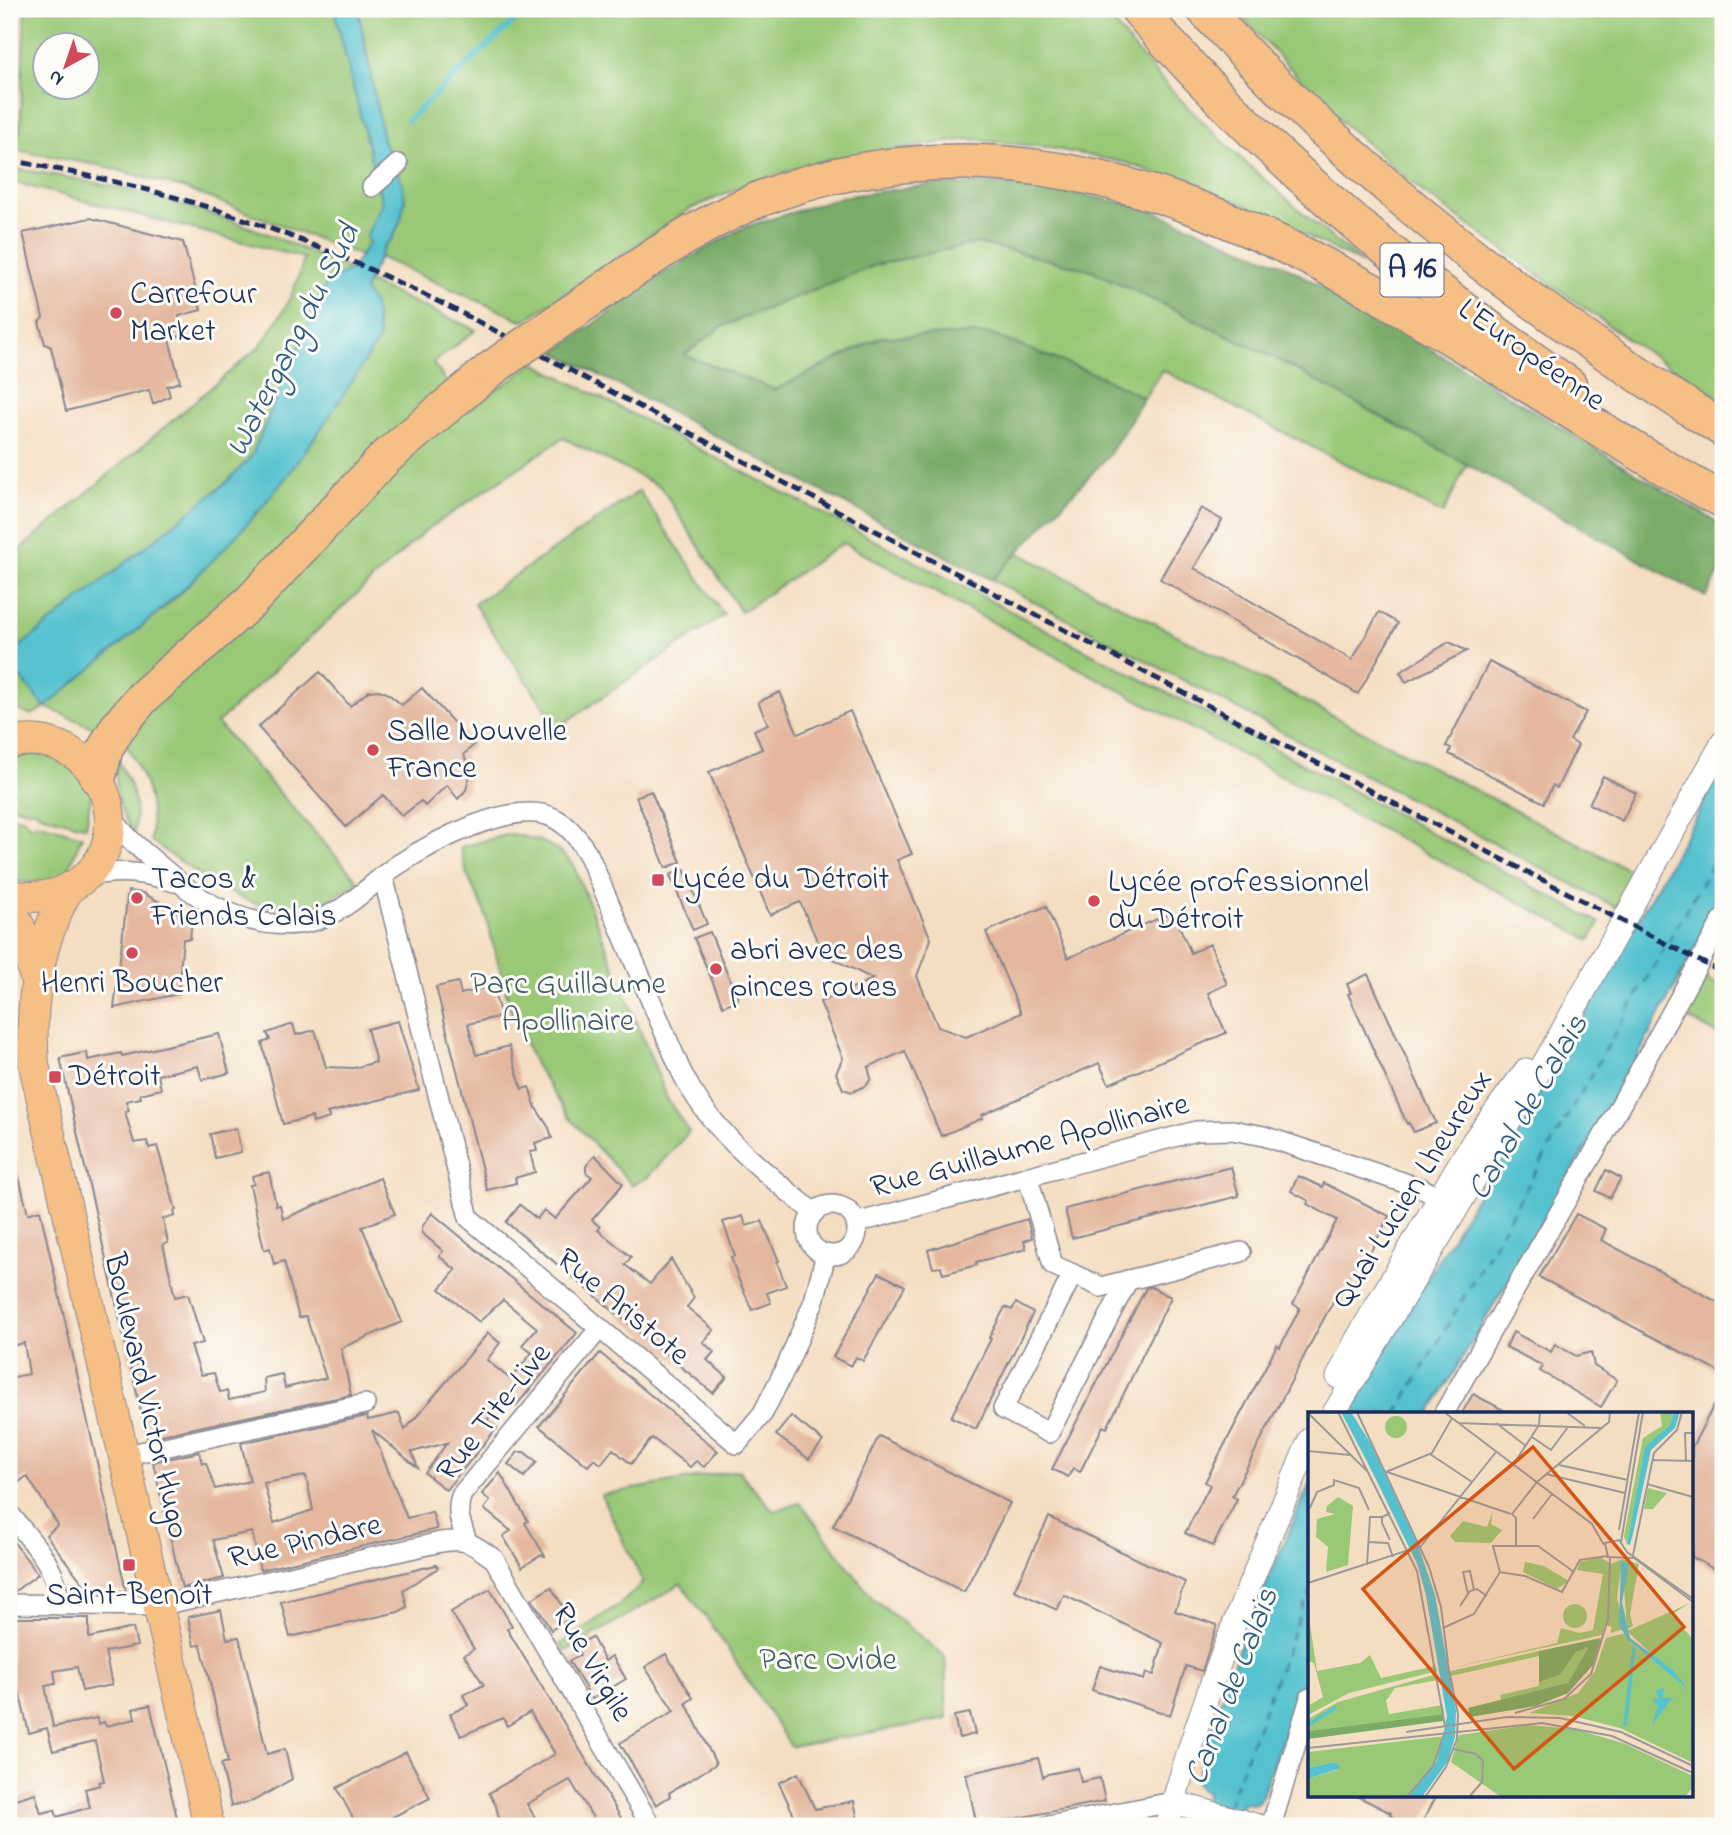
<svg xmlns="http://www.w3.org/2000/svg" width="1732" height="1835" font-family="'Indie Flower',sans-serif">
<rect width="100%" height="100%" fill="#fdfcf7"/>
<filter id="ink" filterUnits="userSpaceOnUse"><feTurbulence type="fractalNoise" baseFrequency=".0143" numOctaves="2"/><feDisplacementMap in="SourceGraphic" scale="14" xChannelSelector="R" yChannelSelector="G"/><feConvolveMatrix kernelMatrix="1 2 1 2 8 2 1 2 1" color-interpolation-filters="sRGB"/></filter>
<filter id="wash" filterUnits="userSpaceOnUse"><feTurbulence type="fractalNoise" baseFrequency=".00686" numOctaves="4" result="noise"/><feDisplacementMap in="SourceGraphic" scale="28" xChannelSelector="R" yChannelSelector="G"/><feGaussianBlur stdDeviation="1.57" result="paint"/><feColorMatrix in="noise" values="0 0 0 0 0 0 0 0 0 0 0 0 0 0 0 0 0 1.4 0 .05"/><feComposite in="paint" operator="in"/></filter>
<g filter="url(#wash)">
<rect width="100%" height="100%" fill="#f4dec2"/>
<g fill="#99c876" stroke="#5a7c6a" stroke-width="2" fill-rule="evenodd">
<path d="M25,9H334L382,203L366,237L369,242L364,257L186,189L103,166L9,149V132L20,133ZM46,46H88V88H46Z"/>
<path d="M358,9H1103C1176,107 1270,186 1363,264L1245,205L1127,163L1046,147L968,139L825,160L756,181L690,209L524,321L379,257L385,245L392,239L400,222L402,182L383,140Z"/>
<path d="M1234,9H1723V400L1636,345L1424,193L1334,115Z"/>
<path d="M9,168C84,178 160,196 232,221C273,234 312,254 351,270L327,282L251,457L227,482L45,707L178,596L261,509L374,306L364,290L368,282L476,330L433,363L467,411L534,363L1258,740L1600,923L1590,940L843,543L741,612L661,487L563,438L425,531L217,723L358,881C280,944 217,886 151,841C154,799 146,780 126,744L127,742L46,707L31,715L14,709L9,704V559L259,347C280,319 296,292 304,258L9,181Z"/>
<path d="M978,243L1091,270L1275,358L1467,464L1443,514L1162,370L1144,398L1100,376L989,334L881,337L775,390L684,355L721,327L875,265Z"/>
<path d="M639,491L724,615L558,727L474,604Z"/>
<path d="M1017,552L1641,876L1616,907L992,580Z"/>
<path d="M57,754L92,789L86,827L40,814L34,809L28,810L9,805V755Z"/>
<path d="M117,759C133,788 139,801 134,834C117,810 114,787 117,759Z"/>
<path d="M9,815L24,819L30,826L37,823L82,836L66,875C46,883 30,884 9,880Z"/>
<path d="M511,834C540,840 552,842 573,864L668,1100L689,1132L647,1178L632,1185L569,1117L536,1066L513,1018L484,910L467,875L460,847Z"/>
<path d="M1704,977L1723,988V1037L1685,1017Z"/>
<path d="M738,1470L773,1511L800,1503L873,1599L945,1656L947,1719L791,1747L716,1631L681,1584L564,1652L560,1644L624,1601L643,1582L601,1495Z"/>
</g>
<path fill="#7aac67" stroke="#4a6e62" stroke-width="2" d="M1030,183L1146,208L1284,265L1456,364L1723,526V566L1706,597L1275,358L1091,270L978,243L875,265L721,327L684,355L775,390L881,337L989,334L1100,376L1144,398L1109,455L992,580L555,352L663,273L742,228L841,197L927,185Z"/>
<g fill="#56c2cf" stroke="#387896" stroke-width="2">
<path d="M334,9H358L383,140L402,182L405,201L400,222L392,239L385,245L364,290L374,305L379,339C342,397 305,457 260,509C197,584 120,645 45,707L18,675L17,649L227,482L251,457L327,282L351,270L369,243L366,237L382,203Z"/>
<path d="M1723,768V896L1617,1095L1430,1413H1347L1589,1008Z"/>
<path d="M1310,1483V1661L1261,1798L1255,1804L1242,1803L1235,1826H1198L1207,1792L1201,1790L1196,1784L1203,1752L1240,1645Z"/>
</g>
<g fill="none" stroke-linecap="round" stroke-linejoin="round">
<path stroke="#56c2cf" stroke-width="6" d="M408,120L527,9"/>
<g stroke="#2d5b80" stroke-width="2" stroke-dasharray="9 7" stroke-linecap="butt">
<path d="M1397,1413L1723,846"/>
<path d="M1228,1805L1297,1622L1310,1592"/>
</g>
</g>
<g id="blocks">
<g fill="#e4b79e" fill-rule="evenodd">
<path d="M90,218L183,242L201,310L179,316L183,335L169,339L180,382L167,386L170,396L153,404L149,390L66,411L51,347L45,344L39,322L43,318L23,233Z"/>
<path d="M1201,508L1222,520L1194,568L1352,660L1379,612L1398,623L1358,694L1160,579Z"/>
<path d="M1449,642L1467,651L1406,682L1400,672Z"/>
<path d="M1489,662L1586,712L1570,740L1578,745L1557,788L1553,785L1544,803L1449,754L1451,748L1446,746Z"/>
<path d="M320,672L350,706L369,691L379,690L387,693L402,705L422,688L474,745L464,754L470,774L466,790L458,799L447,785L425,806L421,801L402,816L383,795L346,827L258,727Z"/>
<path d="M780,692L798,734L850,711L912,854L897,860L931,939L917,976L938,1027L966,1037L1021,1013L986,932L1046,906L1068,958L1173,912L1191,953L1210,944L1227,984L1208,993L1226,1033L1109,1084L1099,1063L982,1115L983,1118L941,1136L905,1051L868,1067L871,1078L867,1085L852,1092L843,1089L836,1073L843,1058L820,1002L873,979L823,954L800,902L770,915L709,772L762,749L754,730L768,724L758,702Z"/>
<path d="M1603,776L1636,793L1622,821L1589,804Z"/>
<path d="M651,791L681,862L666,868L636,797Z"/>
<path d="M684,869L707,924L693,930L670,875Z"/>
<path d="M128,891L143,893L192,920L190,939H183L178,994L114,1008Z"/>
<path d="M710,932L738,1000L723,1006L694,938Z"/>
<path d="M1368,974L1436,1123L1414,1132L1409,1123L1407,1124L1348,994L1351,993L1347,984Z"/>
<path d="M458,982L461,994L492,986L501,1016L468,1024L476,1055L509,1046L522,1089L529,1087L536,1108L549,1128L552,1138L535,1143L537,1151L530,1152L535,1172L515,1178L516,1183L487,1190L436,987Z"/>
<path d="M398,1021L419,1090L327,1113L330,1118L313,1123L312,1117L283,1124L262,1043L270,1040L267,1033L293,1024L296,1035L315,1030L326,1067L354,1068L376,1062L367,1029Z"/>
<path d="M219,1034L229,1073L202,1080L198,1066L158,1075L161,1089L140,1094L141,1098L126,1101L129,1111L125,1112L134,1143L147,1141L149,1148L157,1146L176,1210L174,1211L175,1216L163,1219L168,1243L163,1244L175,1297L188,1294L203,1343L191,1346L201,1375L214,1373L220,1392L227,1391L229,1400L265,1392L264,1378L282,1374L285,1388L326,1378L306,1316L299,1318L284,1261L274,1264L270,1248L264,1250L250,1185L254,1184L252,1176L269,1172L276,1206L280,1205L283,1219L380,1178L395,1214L362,1227L402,1322L341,1348L351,1395L147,1438L60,1058L87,1052L88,1060L121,1053L122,1056Z"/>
<path d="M236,1128L241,1152L215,1158L210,1134Z"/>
<path d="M595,1155L623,1184L592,1220L600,1227L598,1230L631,1257L625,1265L650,1284L671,1259L694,1298L687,1307L714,1330L703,1342L714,1352L707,1360L727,1377L713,1393L506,1222L520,1205L537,1219L544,1210L555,1219L592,1177L586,1172V1166Z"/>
<path d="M9,1161H15L28,1214L40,1210L126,1591H89L46,1535L58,1525L27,1476L9,1490V1378L29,1374L24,1343L9,1347Z"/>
<path d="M1231,1167L1239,1196L1072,1238L1065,1209Z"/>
<path d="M1606,1170L1621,1178L1610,1198L1596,1191Z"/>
<path d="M1298,1176L1322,1187L1324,1183L1389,1216L1343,1305L1334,1300L1316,1333L1232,1496L1237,1499L1213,1546L1185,1533L1210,1485L1205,1482L1277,1345L1280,1347L1300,1308L1293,1304L1337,1220L1307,1204L1309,1201L1291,1191Z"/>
<path d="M432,1213L577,1333L515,1407L505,1398L487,1420L497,1428L446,1490L425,1473L447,1443L412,1452L418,1468L372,1430L407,1518L432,1512L437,1529L260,1570L252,1532L213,1540L224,1578L182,1588L153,1462L199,1452L202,1463H206L215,1489L250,1481L241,1443L367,1416L368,1420L399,1413L405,1430L488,1333L500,1343L487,1360L510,1379L532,1353L522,1345L537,1328L503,1300L479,1322L440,1289L456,1270L439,1256L443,1251L422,1233V1227ZM306,1476L313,1510L274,1523L264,1483Z"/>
<path d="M1576,1214L1606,1229L1601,1240L1723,1305V1374L1539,1277Z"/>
<path d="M743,1216L746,1226L762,1221L779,1261L777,1262L786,1286L767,1293L771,1303L752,1310L738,1278L731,1257L735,1256L723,1222Z"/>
<path d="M1027,1219L1032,1238L1024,1241L1026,1249L976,1262L977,1265L943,1274L941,1267L933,1268L928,1250Z"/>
<path d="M879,1273L905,1286L863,1361L856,1357L851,1366L833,1357Z"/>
<path d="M1151,1287L1171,1297L1107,1428L1103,1426L1080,1472L1073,1468L1068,1477L1052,1469L1146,1288Z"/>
<path d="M1016,1303L1033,1313L976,1429L951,1417L991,1339L989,1338L1005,1307L1012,1310Z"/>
<path d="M1513,1332L1551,1352L1555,1344L1576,1356L1591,1352L1594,1366L1617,1380L1601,1407L1540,1371L1543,1366L1506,1347Z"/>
<path d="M600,1353L718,1451L704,1467L696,1461L690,1467L652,1438L631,1464L613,1449L601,1464L594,1459L588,1466L539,1426Z"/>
<path d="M1723,1388V1574L1692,1557V1447Z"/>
<path d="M1473,1394L1509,1413H1462Z"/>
<path d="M791,1416L823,1441L809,1459L776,1435Z"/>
<path d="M879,1436L1010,1503L964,1592L833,1526Z"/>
<path d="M518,1452H524L537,1462L524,1477L508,1464Z"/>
<path d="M500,1473L528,1521L525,1523L545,1556L541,1555L522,1567L503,1536L511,1531L484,1509L490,1501L482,1494Z"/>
<path d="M1049,1517L1185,1582L1175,1611L1217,1625L1202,1671L1186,1666L1170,1715L1092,1690L1100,1666L1144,1680L1146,1673L1154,1675L1163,1643L1064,1595L1057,1610L1014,1590Z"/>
<path d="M9,1536L38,1574L15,1591L9,1582Z"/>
<path d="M436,1565L438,1568L403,1590L407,1607L398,1612L290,1637L281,1602Z"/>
<path d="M551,1587L570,1618L551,1630L532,1599Z"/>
<path d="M490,1589L512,1626L507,1629L626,1826H598L570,1780L527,1804L540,1826H501L496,1806L489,1793L555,1754L530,1712L507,1726L503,1718L461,1736L450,1714L468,1705L463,1695L484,1685L464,1655L474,1649L451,1612Z"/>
<path d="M221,1610L227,1639L239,1637L267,1754L285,1749L292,1779L253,1801L231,1806L221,1764L228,1762L212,1691L201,1645L194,1646L188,1617Z"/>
<path d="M9,1618H89V1638L133,1628L137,1646L105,1652L112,1685L82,1691L77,1667L54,1671L56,1684L45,1686L53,1727L97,1718L98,1724L104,1722L106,1726L135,1719L133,1709L150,1705L179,1826H9V1801L35,1793L41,1813L55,1810L57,1817L90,1807L85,1789L100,1785L99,1782L104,1781L95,1741L53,1751L47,1728L29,1733L19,1691L11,1693L9,1678L13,1677Z"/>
<path d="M592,1637L605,1661L612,1656L626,1679L592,1699L569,1661L580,1655L575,1647Z"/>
<path d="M666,1654L693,1698L686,1703L716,1764L669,1793L670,1796L656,1805L620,1743L674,1711L645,1667Z"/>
<path d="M970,1713L975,1734L959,1738L954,1716Z"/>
<path d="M406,1752L430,1798L375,1826H357L337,1788Z"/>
<path d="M1038,1758L1043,1777L1048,1774L1078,1768L1081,1782L1100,1778L1105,1801L977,1826L966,1774Z"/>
<path d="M798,1773L815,1809L854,1801L859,1826H799L779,1783Z"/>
<path d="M1355,1795H1437L1420,1826H1405L1390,1815L1391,1813Z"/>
</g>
</g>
</g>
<g filter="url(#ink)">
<use href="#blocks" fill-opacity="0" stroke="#888690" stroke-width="2"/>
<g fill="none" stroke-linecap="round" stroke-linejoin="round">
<g stroke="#888690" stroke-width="22">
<g id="minor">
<path d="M372,187L398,164"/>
<path d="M109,813C126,840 149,856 172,876C209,909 262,934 313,921C347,912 369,885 396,866C431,843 513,798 554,818C570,826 580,841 589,856L681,1071C711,1133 763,1170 814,1213"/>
<path d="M383,876L469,1218L737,1444L763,1413L788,1363L814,1301L826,1254"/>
<path d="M84,877C116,870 143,871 174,882"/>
<path d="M1028,1178L1053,1265L1101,1287L1241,1252"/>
<circle cx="832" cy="1230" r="25"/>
<path d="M856,1223L1196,1131L1232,1130L1264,1136L1423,1189L1452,1205"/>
<path d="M1073,1274L1003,1409L1049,1433L1128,1280"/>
<path d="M1444,1413L1605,1133L1723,919"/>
<path d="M122,1456L365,1404"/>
<path d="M9,1513C31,1542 59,1566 59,1605"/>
<path d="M467,1541C461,1525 455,1510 462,1494L600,1328"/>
<path d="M9,1604L158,1606L441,1542C469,1538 472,1544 494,1559L651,1826"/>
<path d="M1048,1826L1173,1802"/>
<path d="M1271,1826L1310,1698"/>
</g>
</g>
<g stroke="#888690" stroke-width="25">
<g id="tertiary">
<path d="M1338,1377L1357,1339L1455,1171L1474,1140L1526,1070"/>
<path d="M1334,1413L1546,1060L1723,742"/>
<path d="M1173,1802L1259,1826"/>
<path d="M1167,1826C1202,1692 1257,1567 1310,1439"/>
</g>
</g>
<g stroke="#888690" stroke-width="32">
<g id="primary">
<path d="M9,743C101,721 151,847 67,889C48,898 28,899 9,894"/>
<path d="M69,888C38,942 29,1003 34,1065L209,1826"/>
<path d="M9,905L20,927L35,978"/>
</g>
</g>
<g stroke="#888690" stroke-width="38">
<g id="motorway">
<path d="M1138,9C1263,155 1411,277 1569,385"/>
<path d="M1204,9C1356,176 1532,310 1723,429"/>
<path d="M556,323C621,279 683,232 755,201C821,174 891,162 963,162C1203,164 1408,313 1605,432C1644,455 1683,480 1723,500"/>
<path d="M98,778L105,749L117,728L142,698L251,601L386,457L491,369"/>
</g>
</g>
<use href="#minor" stroke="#fff" stroke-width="19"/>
<use href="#tertiary" stroke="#fff" stroke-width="23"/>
<use href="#primary" stroke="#f5bf86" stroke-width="30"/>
<use href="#motorway" stroke="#f5bf86" stroke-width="35"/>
<path stroke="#1b2f5e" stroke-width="5" stroke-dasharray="10 5" stroke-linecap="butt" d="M9,160C84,174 159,190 232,215C315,243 395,279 473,319L1401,807L1723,973"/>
<g stroke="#888690" stroke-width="38" stroke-linecap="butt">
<path id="motorway-bridge" d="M491,369L556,323"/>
</g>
<use href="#motorway-bridge" stroke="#f5bf86" stroke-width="35"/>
</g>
</g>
<g fill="#d1495b" stroke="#fdfcf7" stroke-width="2.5">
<circle cx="116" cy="313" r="7"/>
<circle cx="373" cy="750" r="7"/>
<rect x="651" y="873" width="14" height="14" rx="3.5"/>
<circle cx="137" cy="898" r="7"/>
<circle cx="1094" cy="901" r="7"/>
<circle cx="132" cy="953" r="7"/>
<circle cx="716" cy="969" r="7"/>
<rect x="48" y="1070" width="14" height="14" rx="3.5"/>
<rect x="122" y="1558" width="14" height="14" rx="3.5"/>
</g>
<g text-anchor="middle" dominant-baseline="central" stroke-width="6" stroke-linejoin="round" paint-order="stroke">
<rect fill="#fdfcf7" stroke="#5f6c8c" stroke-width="2" x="1380.5" y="243.5" width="63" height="53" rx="5"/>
<g font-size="30" font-weight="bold" fill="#1b2f5e">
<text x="1412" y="270">A 16</text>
</g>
<g font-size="32" fill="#1b2f5e" stroke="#fdfcf7" text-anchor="start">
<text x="130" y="295">Carrefour<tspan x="130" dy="37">Market</tspan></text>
<text x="387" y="732">Salle Nouvelle<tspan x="387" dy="37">France</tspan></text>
<text x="151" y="880">Tacos &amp;<tspan x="151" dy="37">Friends Calais</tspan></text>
<text x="672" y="880">Lycée du Détroit</text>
<text x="1108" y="883">Lycée professionnel<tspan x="1108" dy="37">du Détroit</tspan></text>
<text x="730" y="951">abri avec des<tspan x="730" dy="37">pinces roues</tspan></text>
<text x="132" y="984" text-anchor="middle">Henri Boucher</text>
<text x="69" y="1077">Détroit</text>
<text x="129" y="1596" text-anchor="middle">Saint-Benoît</text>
</g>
<g font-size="32" fill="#1b2f5e" stroke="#fdfcf7">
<text transform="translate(1531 356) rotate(35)">L'Européenne</text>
<text transform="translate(1030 1147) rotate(-15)">Rue Guillaume Apollinaire</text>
<text transform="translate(1413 1190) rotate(-58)">Quai Lucien Lheureux</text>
<text transform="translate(622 1308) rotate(40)">Rue Aristote</text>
<text transform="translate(145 1396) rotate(77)">Boulevard Victor Hugo</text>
<text transform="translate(495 1413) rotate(-52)">Rue Tite-Live</text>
<text transform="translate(305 1543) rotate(-13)">Rue Pindare</text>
<text transform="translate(591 1663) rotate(60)">Rue Virgile</text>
</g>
<g font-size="32" fill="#415d65" stroke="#fdfcf7">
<text x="568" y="985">Parc Guillaume<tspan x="568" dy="37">Apollinaire</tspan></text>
<text x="828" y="1661">Parc Ovide</text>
</g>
<g font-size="33" font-style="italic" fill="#2d5b80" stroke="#fdfcf7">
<text transform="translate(294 341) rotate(-63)">Watergang du Sud</text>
<text transform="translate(1529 1108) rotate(-60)">Canal de Calais</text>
<text transform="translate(1233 1687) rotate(-69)">Canal de Calais</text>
</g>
</g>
<g transform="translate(1308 1412)">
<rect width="385" height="385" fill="#f4dec2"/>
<path d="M352,0H366L363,13L337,36L319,132L316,124L335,26L354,14ZM77 15a11 11 0 1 1 22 0a11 11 0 1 1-22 0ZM340,76L359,81L345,97H336ZM30,85L45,94L40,153L18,160L20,135L8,125L9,107L27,102L18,100L19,94ZM185,99L183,112L194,118L183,131L147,130L142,124L155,109L179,115ZM292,145L303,152L314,147L331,152L322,202L325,214L376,189L319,217L314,149L309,186L317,217L302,221L304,215L297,213L294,223L143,256L249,231L253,216L271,221L285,218L295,162L269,158L272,150ZM217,150L236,154L261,169L249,177L215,160ZM382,191L363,203L385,227V351L312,316L265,304L221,301L270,281L287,259L298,226L318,221L322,230L380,276L319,219ZM255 204a12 12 0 1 1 24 0a12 12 0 1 1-24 0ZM0,199L9,259L52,251L62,243L73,266L127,254L129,259L41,281L0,303V294L15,285L6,251L0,249ZM280,236L260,271L194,290L192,283L231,274V270L252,263L268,240ZM231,239V244L143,264V259ZM129,262L130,268L87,276L78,289L81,302L135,293L136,302L0,319V307L30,290ZM221,313L266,317L315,331L385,364V375L377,385H193L143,350L151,323ZM138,324L127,353L101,385H0V367L29,358L26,350L0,356V340Z" fill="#99c876"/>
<path d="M293,226L285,253L260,281L228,294L162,305L160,296L260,271L280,236L268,240L252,263L231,270V239ZM136,302L135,309L0,327V319Z" fill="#7aac67"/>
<path d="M33,0H43L63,32L110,133L127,183L148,299L147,325L140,349L114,385H101L129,349L139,305L118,183L105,137ZM366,0H372L367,16L343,38L325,122L322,133L319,132L337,35L362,13ZM313,149L321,152L314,190L322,226L365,258L380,277L320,228L311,213ZM356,276L355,286L365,285L344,313L350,293L343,287H351L348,279ZM26,350L33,356L0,367V356Z" fill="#56c2cf"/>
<path fill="none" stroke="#56c2cf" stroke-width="3.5" d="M37,0L116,162L143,310M0,313L28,295M317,314L326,236M108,385L132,353L142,323"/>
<path fill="none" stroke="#9d989a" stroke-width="2" d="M30,0L109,159L137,314M49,0L121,155L133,195L140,250M136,0L284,112L296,133M258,0L277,14M0,1L61,61M150,11L293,16M188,11L218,34M224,25L243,38L260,15M0,39L42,43M122,42L164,70M344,48L385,49M378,49L377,21H385M205,53L231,13L232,0M251,53L320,68M78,60L124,41L144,6M79,60L203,102M238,62L317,81M339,72L385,85M2,96L9,80L26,73V68L51,76L61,98M204,102L229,70L301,10L302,0M204,102L208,106V134M225,107L244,82M311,118L331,0M82,128L74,111V105L82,101M60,130L80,131L85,145M313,130L335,0M325,143L346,41L369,18L374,0M59,153L62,105H74M192,160L185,134H230L266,160M0,171L113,134L188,40M160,182L155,160L162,159L166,178M385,187L319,140L311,128L297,131L300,145L326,146L385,190M152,194L162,179L169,177L179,184M135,216L166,202L192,160L217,164L254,180L272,148L299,144M207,301L256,287L283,262L300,207L302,146M98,320L199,305L252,306L313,320L385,354M0,336L234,311L304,324L385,361M146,337L168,342L175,349L174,370L161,385M99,385L125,354L136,322M117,385L138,355L149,327L150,302L139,248"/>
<path fill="#d45514" fill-opacity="0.15" stroke="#d45514" stroke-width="3.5" d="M225,35L376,215L206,357L55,177Z"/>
<rect width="385" height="385" fill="none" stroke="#1b2f5e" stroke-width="3.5"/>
</g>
<rect width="1732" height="1835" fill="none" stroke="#fdfcf7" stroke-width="35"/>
<g transform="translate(66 66) rotate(220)"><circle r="33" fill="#fdfcf7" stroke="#a3aaba" stroke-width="2"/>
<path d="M0-5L12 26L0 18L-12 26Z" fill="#d1495b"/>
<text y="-10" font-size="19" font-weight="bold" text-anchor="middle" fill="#1b2f5e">N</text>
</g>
</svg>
